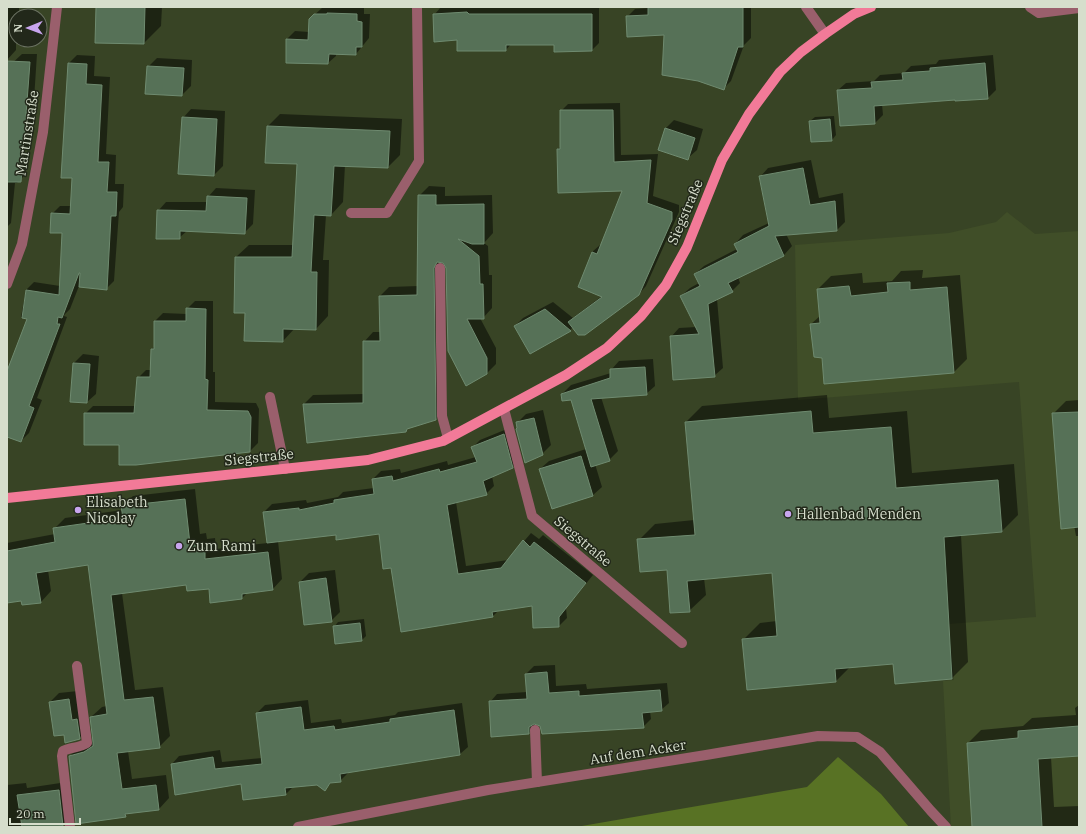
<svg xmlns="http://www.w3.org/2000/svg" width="1086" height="834" font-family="'IBM Plex Serif',serif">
<rect width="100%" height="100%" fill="#384425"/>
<path fill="#404e28" d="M1007,212L1035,234L1079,231V827H951L943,681L954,680L949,624L1036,617L1019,382L798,400L795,245L949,233L996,222Z"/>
<path fill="#587224" d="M838,757L881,794L909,827H576L807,787Z"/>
<g fill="#0007">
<path d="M7,7H19V16H16V50L7,60Z"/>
<path d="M97,7H162L161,26L144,43Z"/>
<path d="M323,7H364V14H370L369,38L356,54L336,53V56L328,63L287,39L295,31L309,32L310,19Z"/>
<path d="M441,7H599V43L592,50L555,44H511L506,50L458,39L434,15Z"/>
<path d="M649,7H751V38L744,45L731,81L723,89L665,34L627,17L635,9L649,8Z"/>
<path d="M22,54H37L31,145L25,150V175L17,183H15L11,223L7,227V68Z"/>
<path d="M77,55L95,56L94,76L110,77L106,154L116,155L115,184H124L123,207L119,212L114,281L106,289L79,286L70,309L65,314L64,316L67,317L37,398L42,400L29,433L21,441L7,436V374L29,319L21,317L26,290L34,282L60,286L64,232L52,214L60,206H71L73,177L69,63Z"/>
<path d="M993,55L996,90L988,98L956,100V99L882,104L883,115L875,123L838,90L846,83L874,81L880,75L904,73L911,66L936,64L939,60Z"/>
<path d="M157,58L192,60L191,86L182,95L148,67Z"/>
<path d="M620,103L621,155L658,154L653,196L679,205V212L646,286L639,294L573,327L570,330L530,352L515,326L523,318L553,302L573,318L602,296L592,252L600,245L602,246L624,190L558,149L561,146V111L568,104Z"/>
<path d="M191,109L225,111L223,166L214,175L183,118Z"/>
<path d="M280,114L402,119L400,155L388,167L345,165L343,202L331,215H326L323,260H329L328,316L316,329L295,328L283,341L246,312L236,257L249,245H293L298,163L268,126Z"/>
<path d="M834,116L836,135L832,140L810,121L815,117Z"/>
<path d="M674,120L703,129L697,150L688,158L665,129Z"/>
<path d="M811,160L819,198L843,193L845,222L837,230L786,234L792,246L784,255L738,277L740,283L732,291L717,299L723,368L714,376L671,337L679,328L696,327L681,296L690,288L699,283L695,274L704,266L737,249L735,244L743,235L769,223L760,177L768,168Z"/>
<path d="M429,186L445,187V196L492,195L493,233L484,243L488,246L489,275H492V308L483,318H480L496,348V364L487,373L448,268L442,262L445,409L436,419L409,427L406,431L304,404L313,395L364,394V342L373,332H381L380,296L389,287L418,286L419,196Z"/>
<path d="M216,188L255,190L253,224L244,233L188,230L179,238L158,211L166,202H208V197Z"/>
<path d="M923,270L922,278L960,275L967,359L954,372L823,357L811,324L820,316L818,289L831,276L862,273L863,283L892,281L901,271Z"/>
<path d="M195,301H213V372H215V402L256,403L259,409L258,443L250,451L120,444L85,414L93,406H136L138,378L146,370H151L152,349L155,346V321L163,313L187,314V309Z"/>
<path d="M83,354L99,356L96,394L87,402L71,401L74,363Z"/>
<path d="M653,359L655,386L646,394L601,397L618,451L609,460L595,464L602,487L593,495L553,508L540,469L549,461L586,449L571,399L562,394L571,385L611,373V370L619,361Z"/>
<path d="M827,395L829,418L907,411L912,473L1014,464L1018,515L1002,531L961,535L968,662L952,678L894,663L850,667L836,681L744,639L760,623L777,621L773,572L704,578L706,595L689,611L668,569L639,540L655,524L694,520L686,422L702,406Z"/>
<path d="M1079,400V536H1076L1053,414L1066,401Z"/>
<path d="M543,410L551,445L542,454L517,423L526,414Z"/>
<path d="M512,427L520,459L512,467L492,476L494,486L486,494L456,502L466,566L508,560L531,533L539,539L543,535L593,575L566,608L567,618L559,626L533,605L499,610L493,616L392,566L380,533L337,534L278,541L282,579L272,590L248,592L242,598L210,588L187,584L122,593L135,690L163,687L170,736L159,747L128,751L132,779L166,775L169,798L159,809L128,812L125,816L70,756L80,746L94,742L91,717L102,707L107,706L89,564L48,570L51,591L41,602L23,604L21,599L7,602V543L55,534L54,529L65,518L123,510L122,506L133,496L195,489L200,534L206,533L207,539L215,538L216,549L268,543L264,512L272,504L306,500L307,503L338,497L343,492L374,488L373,479L381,471L400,469L401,473L447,461L448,465L476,457L472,448L480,440Z"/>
<path d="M335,570L340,612L331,621L300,582L309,573Z"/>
<path d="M364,619L366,636L362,640L334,627L338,622Z"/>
<path d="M555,665L556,686L586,684L587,689L667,683L669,703L661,710L650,711L651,719L643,727L541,726L536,723V726L528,734L490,702L497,694L527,692L526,674L534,666Z"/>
<path d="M78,691L88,730L79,738L65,734L50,702L59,693Z"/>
<path d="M308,700L311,723L341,719L342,723L395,715L398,712L462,703L468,747L460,754L348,772V773L340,781L332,782L324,789L318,784L294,786L286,794L172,764L179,756L220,750L222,762L262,758L257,713L265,705Z"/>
<path d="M1079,705V761V755L1051,757L1054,807L1079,806V827H973L968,743L981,730L1023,726L1032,718L1076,715L1075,708Z"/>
<path d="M67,782L71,817L63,824V827H7V785L26,783L27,788Z"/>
</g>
<g fill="#567157" stroke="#6f8b70">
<path d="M96,7H145L144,44L95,43Z"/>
<path d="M648,7H743V47H738L724,90L698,81L662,75L664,35L627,37L626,16L648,15Z"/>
<path d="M467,12L469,14H592V51L554,52V45H506V51H457V40L434,42L433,14Z"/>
<path d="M327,13L357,14V21L362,22V47H356V55L329,54L328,64L286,63V39L308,40L309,19L314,14H327Z"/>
<path d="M7,61L30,62L21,182H7Z"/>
<path d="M68,63L87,64L86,84L102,85L98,162H109L107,192H117L116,216H111L107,290L79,287L80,273H79L62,318L58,317L57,324H60L29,406L34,408L21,442L7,437V371L27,319L22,318L26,290L59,295L62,233H50L51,213L70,214L72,178H61Z"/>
<path d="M985,63L988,99L955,101V100L874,106L875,124L840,126L837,90L872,88L871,82L903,80L902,73L930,71V68Z"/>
<path d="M147,66L184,68L182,96L145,94Z"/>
<path d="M560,110H613L614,162L651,160L647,203L672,212V220L639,295L585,335H578L568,322L602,297L578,287L592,252L597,254L622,191L558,193L557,149H560Z"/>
<path d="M182,117L217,119L214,176L178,174Z"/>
<path d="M830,119L832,141L811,142L809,121Z"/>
<path d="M267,126L390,131L388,168L334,166L331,216L314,215L311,272H317L316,330L283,329V342L244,341L245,313H234L235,257H292L297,164L265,163Z"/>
<path d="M665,128L695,138L688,160L658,150Z"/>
<path d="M803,168L810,205L835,201L837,231L775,236L784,256L728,283L733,292L708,304L715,377L673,380L670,336L699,334L680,296L700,286L694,274L738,252L734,244L769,226L759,176Z"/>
<path d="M418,195H436V205L484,204V244H472L458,239L479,256L480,284H483L484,319H467L487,358V374L466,386L448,351L446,268L443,263L437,262L434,268L436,420L407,429L406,432L307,443L303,404L363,403V341H380L379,296L417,295Z"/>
<path d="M207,196L247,198L245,234L180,231V239H156L157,210L206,211Z"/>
<path d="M910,282V290L947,287L954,373L824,384L822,358L814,357L810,324L820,323L817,289L849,286L851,296L888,292L887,283Z"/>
<path d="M186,308L206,309L205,379L208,380L207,410L248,411L251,417L250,452L136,465H119V445H84V413H134L137,377H150L151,349H154V321H186Z"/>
<path d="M545,309L571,331L530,354L514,326Z"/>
<path d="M73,363L90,364L87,403L70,402Z"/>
<path d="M645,367L647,395L591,399L610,461L591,467L571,400L562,401L561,394L610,378V369Z"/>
<path d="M811,411L813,433L891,427L896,488L998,480L1002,532L944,537L952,679L895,684L893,664L835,669L836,682L747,690L742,639L777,636L772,573L687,581L690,612L670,613L667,570L640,572L637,539L695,535L685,422Z"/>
<path d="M1079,412V527L1061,529L1052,413Z"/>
<path d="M534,418L543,455L525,463L516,429L517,428L516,422Z"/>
<path d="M504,434L513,468L483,481L487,495L447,505L458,574L501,568L523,540L530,547L534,542L586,583L559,617V627L533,628L532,606L492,612L493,617L401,632L391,568L383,569L379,534L336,540V535L267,543L263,512L299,508V510L334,503V500L374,494L372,479L392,476L393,481L439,469L440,472L477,462L471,447Z"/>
<path d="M581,456L593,496L552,509L539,469Z"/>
<path d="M185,499L190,544L196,543L197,549L205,548V559L268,552L273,590L242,594V599L210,603L209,589L187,591L186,585L111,595L124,700L153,697L160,748L117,753L122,789L156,785L159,810L125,814L126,817L76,824L69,756L84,752L93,746V742L90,717L107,714L88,565L36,573L41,603L22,605L21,601L7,603V551L55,542L53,528L123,518L121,506Z"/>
<path d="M326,578L332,622L304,625L299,582Z"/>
<path d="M360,623L362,641L335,644L333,626Z"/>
<path d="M547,672L549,693L579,691V696L660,690L662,711L642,713L644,728L542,734L540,726L534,724L529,727V734L491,737L489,701L527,699L525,674Z"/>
<path d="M69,699L72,720L77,719L80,739L65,743L64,735L54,736L49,702Z"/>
<path d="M301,707L304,730L334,726L335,730L390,722V719L454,710L460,755L340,774L341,782L330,783L325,791L317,785L285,788L286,795L243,800L241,784L175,795L171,764L213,757L215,769L262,764L256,713Z"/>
<path d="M1079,726V756L1038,759L1042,827H972L967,743L1018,738V731Z"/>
<path d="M59,790L63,826L53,827H22L17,795Z"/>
</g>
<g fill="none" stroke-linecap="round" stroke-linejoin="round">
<g stroke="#9a5f6c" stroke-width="10">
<path d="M806,7L825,34"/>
<path d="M1030,7L1039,13L1079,8"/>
<path d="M351,213H387L419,161L417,7"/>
<path d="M440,268L442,416L448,438"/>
<path d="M7,284L22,244L43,132L57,7"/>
<path d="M270,397L285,469"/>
<path d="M504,409L532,516L682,643"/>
<path d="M535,730L537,782"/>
<path d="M70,827L62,756L63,751C71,747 80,748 87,743L77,666"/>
<path d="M298,827L488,790L706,755L818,736L857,737L880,752L931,811L946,827"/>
</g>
<path stroke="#f27a98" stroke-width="10" d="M7,498L368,460L443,441L566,375L607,348L641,316L666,285L687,247L722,160L749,114L780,72L801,52L825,34L854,14L871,7"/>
</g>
<g fill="#c8a5ee" stroke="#22281a" stroke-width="1.5">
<circle cx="78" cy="510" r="4"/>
<circle cx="788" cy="514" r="4"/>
<circle cx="179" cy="546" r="4"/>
</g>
<g text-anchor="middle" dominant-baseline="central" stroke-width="3" stroke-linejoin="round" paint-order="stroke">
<g font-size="14" fill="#d6decc" stroke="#22281a">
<text transform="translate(27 133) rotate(-81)">Martinstraße</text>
<text transform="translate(685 212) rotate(-67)">Siegstraße</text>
<text transform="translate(259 457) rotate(-6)">Siegstraße</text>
<text transform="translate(583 541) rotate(40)">Siegstraße</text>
<text transform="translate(638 752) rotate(-9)">Auf dem Acker</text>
</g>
<g font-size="14" fill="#d6decc" stroke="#22281a" text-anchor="start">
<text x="86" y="502">Elisabeth<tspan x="86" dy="16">Nicolay</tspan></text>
<text x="796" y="514">Hallenbad Menden</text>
<text x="187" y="546">Zum Rami</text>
</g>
</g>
<rect width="1086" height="834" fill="none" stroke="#d6decc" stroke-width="16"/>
<g transform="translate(28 28) rotate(269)"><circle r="19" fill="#22281a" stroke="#6a7161"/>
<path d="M0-3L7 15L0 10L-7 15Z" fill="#c8a5ee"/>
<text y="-6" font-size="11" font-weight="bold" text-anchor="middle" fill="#d6decc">N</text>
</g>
<path d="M10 818v6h70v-6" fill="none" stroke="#d6decc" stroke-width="2"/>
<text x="16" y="818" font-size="12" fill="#d6decc" stroke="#22281a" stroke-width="3" paint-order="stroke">20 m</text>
</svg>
